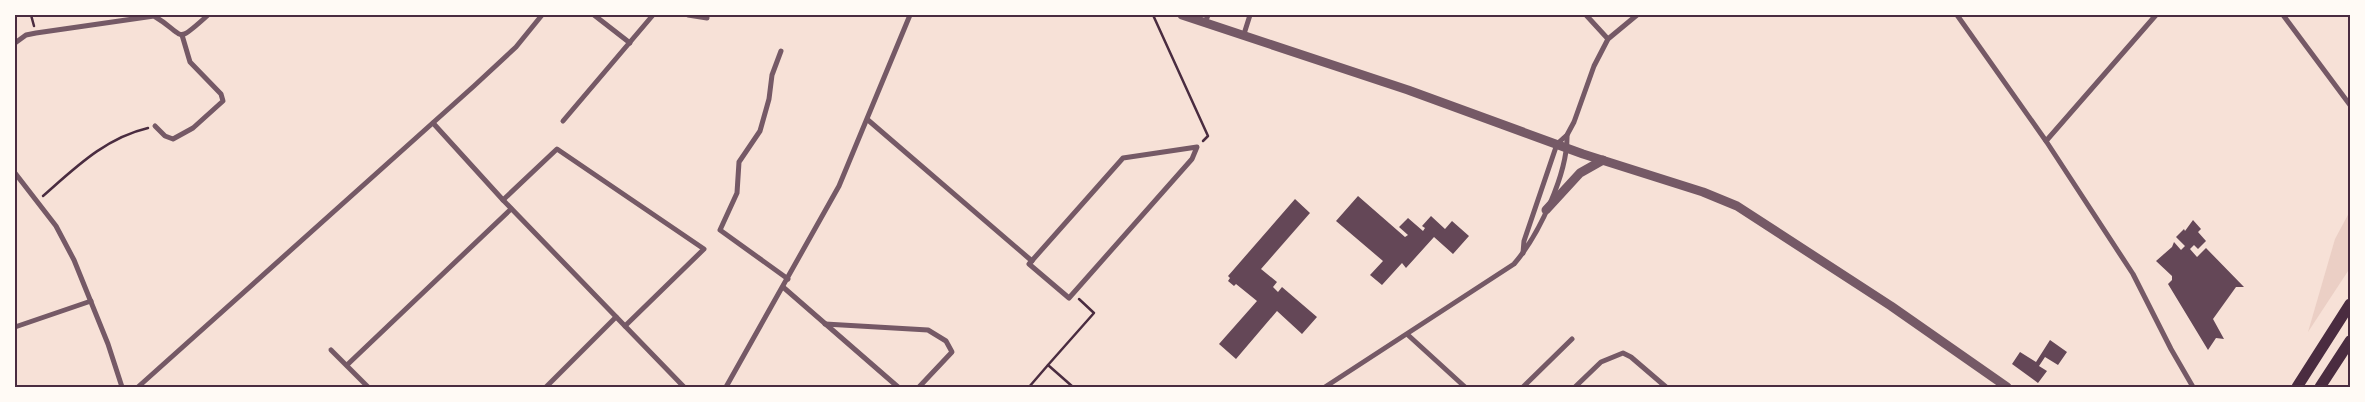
<svg xmlns="http://www.w3.org/2000/svg" width="2365" height="402" font-family="Figtree,sans-serif">
<rect width="100%" height="100%" fill="#f7e1d7"/>
<path fill="#ebcfc5" d="M2350,211V268L2308,332L2335,239Z"/>
<g fill="#644757">
<path d="M1358,196L1405,237L1408,235L1399,227L1408,218L1423,231L1425,228L1422,226L1431,216L1445,229L1452,221L1469,236L1453,254L1434,237L1406,268L1402,263L1382,285L1370,275L1383,261L1336,221Z"/>
<path d="M1295,199L1310,213L1261,269L1277,282L1273,287L1278,292L1282,287L1317,317L1302,334L1277,311L1236,359L1219,344L1257,301L1236,284L1234,286L1228,281L1230,278L1228,276Z"/>
<path d="M2193,220L2201,229L2198,232L2206,241L2198,249L2194,245L2190,249L2197,257L2206,248L2244,287H2236L2213,319L2224,339L2216,338L2208,350L2168,284L2172,280V276L2156,261L2172,247L2174,242L2181,250L2185,246L2176,237L2184,229L2185,231Z"/>
<path d="M2050,340L2067,352L2058,365L2045,357L2039,366L2047,371L2038,383L2012,364L2020,352L2036,362Z"/>
</g>
<g fill="none" stroke-linecap="round" stroke-linejoin="round">
<g stroke="#4a2c40" stroke-width="2.5">
<path d="M31,15L34,26"/>
<path d="M1153,15L1208,136L1203,141"/>
<path d="M43,196C75,168 105,138 148,128"/>
<path d="M1029,387L1048,365"/>
<path d="M1073,387L1048,365L1094,313L1079,299"/>
</g>
<g stroke="#755966" stroke-width="5">
<path d="M594,15L630,43"/>
<path d="M688,15L707,18"/>
<path d="M1586,15L1608,39"/>
<path d="M1957,15L2046,141L2133,274L2171,349L2193,387"/>
<path d="M2283,15L2350,105"/>
<path d="M1205,23L1208,15"/>
<path d="M1244,34L1250,15"/>
<path d="M15,43L26,35L36,33L154,16C186,35 174,46 208,15"/>
<path d="M781,51L772,75L769,99L760,131L739,162L737,193L720,230L788,279"/>
<path d="M868,120L1032,261"/>
<path d="M563,121L653,15"/>
<path d="M433,123L503,200L684,387"/>
<path d="M155,126L165,136L173,139L193,128L223,101L221,94L190,62L182,35"/>
<path d="M2046,141L2156,15"/>
<path d="M1197,147L1192,159L1069,298L1029,264L1123,158Z"/>
<path d="M15,173L56,226L74,260L108,344L122,387"/>
<path d="M503,200L557,149L704,249L625,326"/>
<path d="M1523,253L1524,241L1557,144L1567,135L1574,122L1594,66L1608,39L1637,15"/>
<path d="M783,287L898,387"/>
<path d="M825,324L928,330L946,341L952,352L919,387"/>
<path d="M15,327L91,301"/>
<path d="M1408,335L1465,387"/>
<path d="M331,350L368,387"/>
<path d="M347,365L511,209"/>
<path d="M138,387L474,86L516,47L542,15"/>
<path d="M546,387L616,317"/>
<path d="M726,387L839,186L910,15"/>
<path d="M1325,387L1514,264C1539,235 1568,173 1567,135"/>
<path d="M1523,387L1572,339"/>
<path d="M1575,387L1601,362L1623,353L1631,357L1666,387"/>
</g>
<g stroke="#755966" stroke-width="9">
<path d="M1182,15L1408,90L1583,154L1703,192L1737,206L1891,306L2007,387"/>
<path d="M1546,210L1580,173L1603,160"/>
</g>
<g stroke="#4a2c40" stroke-width="11">
<path d="M2297,387L2350,304"/>
<path d="M2320,387L2350,341"/>
</g>
</g>
<rect width="2365" height="402" fill="none" stroke="#fffaf5" stroke-width="32"/>
<rect x="16" y="16" width="2333" height="370" fill="none" stroke="#4a2c40" stroke-width="2"/>
</svg>
